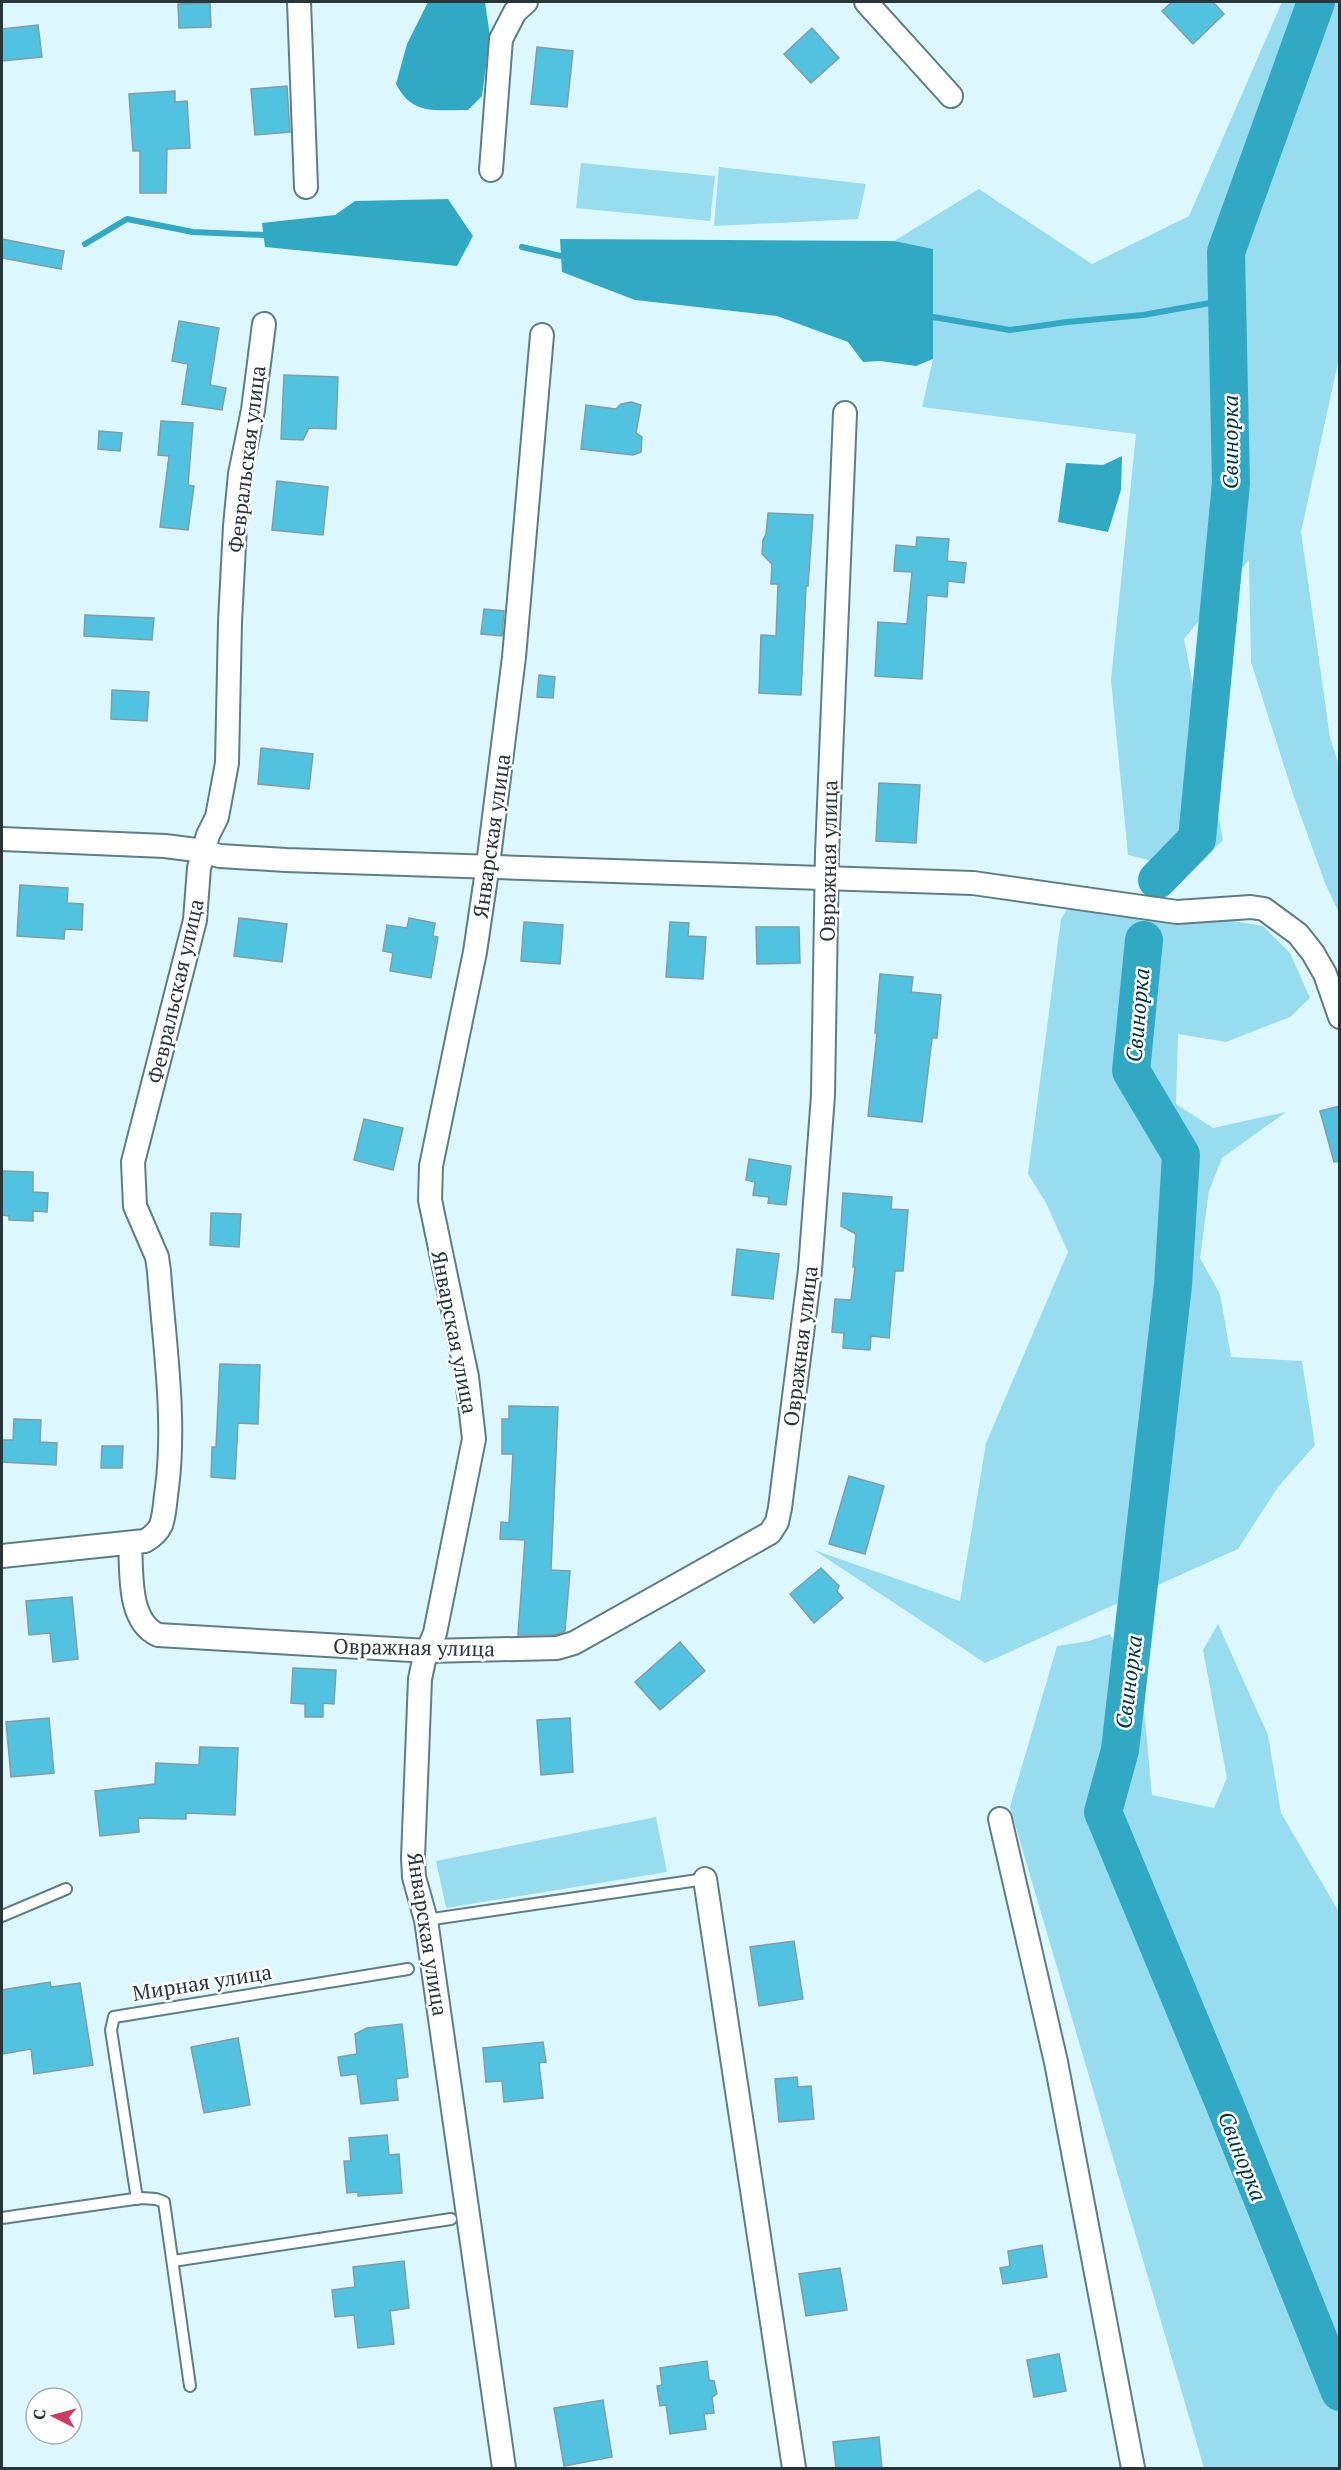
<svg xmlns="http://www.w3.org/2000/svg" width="1341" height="2470" font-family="'PT Serif',serif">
<rect width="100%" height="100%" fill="#dcf7fe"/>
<g fill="#98dcf0">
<path d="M1282,2H1339V358L1301,532L1330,738L1339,765V913L1325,883L1294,797L1251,662L1249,560L1184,639L1223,840L1195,868L1152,861L1128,855L1111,680L1136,434L922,407L933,359V290L894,241L979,189L1092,264L1189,216Z"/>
<path d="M581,163L715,176L710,221L576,208Z"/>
<path d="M719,167L866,184L858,219L714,226Z"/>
<path d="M1067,909L1227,920L1263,926L1290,953L1310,998L1290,1017L1226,1042L1178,1034L1176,1104L1213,1128L1286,1112L1222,1158L1209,1191L1200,1258L1220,1294L1231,1357L1302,1361L1315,1445L1278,1487L1238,1549L985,1663L814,1550L960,1601L986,1443L1068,1252L1046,1203L1028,1174L1061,919Z"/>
<path d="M1218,1624L1268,1735L1281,1813L1339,1912V2468H1204L1010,1807L1057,1646L1089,1641L1110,1634L1143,1698L1152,1795L1214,1808L1227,1778L1203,1650Z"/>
<path d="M656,1817L667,1872L446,1908L436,1861Z"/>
</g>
<g fill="#31a9c5">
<path d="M428,2H485L490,36L482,96L468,110C436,109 413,117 396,84L407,44Z"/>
<path d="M448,199L473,236L457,266L265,247L262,223L335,215L355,201Z"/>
<path d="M560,239L894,241L933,249V359L916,366L880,361L863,362L848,342L777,316L635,300L562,272Z"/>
<path d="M1122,456L1121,490L1108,532L1058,522L1066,463L1103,465Z"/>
</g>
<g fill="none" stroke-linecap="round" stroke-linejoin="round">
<g stroke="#31a9c5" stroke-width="6">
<path d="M85,244L127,219L193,232L264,235"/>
<path d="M522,247L561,256"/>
<path d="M933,317L1010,330L1067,322L1143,315L1227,300"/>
</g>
<g stroke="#31a9c5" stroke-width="38">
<path d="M1157,880L1197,839L1231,483L1226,252L1316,2"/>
<path d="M1144,940L1131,1071L1181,1155L1173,1285L1120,1750L1103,1812L1224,2103L1340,2392"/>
</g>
</g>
<g fill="#51c3e0" stroke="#7f9ea7" stroke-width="1.5">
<path d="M1172,2H1213L1224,14L1193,44L1162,11Z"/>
<path d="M210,3L211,27L179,28L178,4Z"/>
<path d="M38,25L42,57L2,61V29Z"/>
<path d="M812,28L839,58L811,83L784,54Z"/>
<path d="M537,47L573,51L567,107L531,104Z"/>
<path d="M287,86L290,132L255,135L251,89Z"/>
<path d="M175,91V102L187,101L190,148L167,149L166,193H140V151H133L129,94Z"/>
<path d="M2,239L64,251L61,269L2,258Z"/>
<path d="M179,321L219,328L210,385L226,388L222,410L182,404L188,364L172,361Z"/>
<path d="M284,375L338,377L336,429L309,428L303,440L281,439Z"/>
<path d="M631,402L641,405L636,433L642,437L641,452L633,455L581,449L586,405L616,409L621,404Z"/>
<path d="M161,421L193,423L188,485L194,486L188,530L160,527L169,456L158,455Z"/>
<path d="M99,431L122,433L120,451L98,449Z"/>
<path d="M277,481L328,487L323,535L272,530Z"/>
<path d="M768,513L813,515L808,586H806L801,695L759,693L761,635L776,636L778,584H771L772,564L762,554L763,540L766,534Z"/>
<path d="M917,537L949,539L947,561L966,563L964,583L948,581L947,597L927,595L922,679L875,676L878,622L907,624L912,572L894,571L896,545L916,547Z"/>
<path d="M484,609L504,611L502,636L481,634Z"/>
<path d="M85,615L154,618L152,640L84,636Z"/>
<path d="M539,675L555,677L553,698L537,697Z"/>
<path d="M112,690L149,692L147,721L111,719Z"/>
<path d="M261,748L313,754L309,789L258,784Z"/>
<path d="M879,783L920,785L916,843L876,841Z"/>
<path d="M20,885L68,888L67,903L83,904L82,930L65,929L64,939L17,936Z"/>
<path d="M239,918L287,924L282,962L234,956Z"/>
<path d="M409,918L435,923L433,936L438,937L431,978L390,971L393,953L383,951L387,925L407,928Z"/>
<path d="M524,922L563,925L560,964L521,961Z"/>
<path d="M670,922L689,923L688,936L706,937L703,979L666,977Z"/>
<path d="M756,927H799L800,963L757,964Z"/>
<path d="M880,974L913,977L911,992L941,995L937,1038H932L922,1122L868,1116L877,1033H875Z"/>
<path d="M1340,1106V1161L1334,1162L1320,1111Z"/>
<path d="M364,1119L403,1128L393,1170L354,1160Z"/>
<path d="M749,1159L791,1166L786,1205L768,1203L769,1197L753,1195L755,1182L746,1180Z"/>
<path d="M2,1171L33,1172V1192L48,1193L47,1212L33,1211V1221L9,1220V1216L2,1215Z"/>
<path d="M843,1193L892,1197L891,1209L908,1210L903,1271H895L889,1338L871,1336L870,1350L843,1348L844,1333L832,1332L835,1299L851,1300L855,1267H853L856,1234L841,1226Z"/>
<path d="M211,1213L241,1214L239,1247L210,1245Z"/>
<path d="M737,1249L779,1254L773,1299L732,1295Z"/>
<path d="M220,1364L260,1365L258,1424L238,1423L235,1479L211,1477L212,1447H216Z"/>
<path d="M509,1406L558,1407L551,1570L570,1571L565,1631L555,1635H518L525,1540L500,1539L501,1522L509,1523L513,1454H502V1419H509Z"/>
<path d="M14,1419L41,1420L40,1442L57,1443L56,1465L2,1462V1440H13Z"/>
<path d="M102,1446H123L122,1468H101Z"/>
<path d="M849,1476L884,1486L865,1554L829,1544Z"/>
<path d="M821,1568L839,1586L837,1591L843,1598L814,1623L790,1594Z"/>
<path d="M72,1597L78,1659L53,1662L50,1633L29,1635L26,1601Z"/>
<path d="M680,1642L705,1671L660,1710L635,1682Z"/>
<path d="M293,1668L336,1670L334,1704L323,1703V1717H305V1704L291,1703Z"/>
<path d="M49,1718L54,1773L11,1777L6,1722Z"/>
<path d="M570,1718L573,1772L541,1775L537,1720Z"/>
<path d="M200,1747L238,1748L235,1815L186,1813V1819L138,1818L139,1832L100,1836L95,1791L155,1784L156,1763L199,1765Z"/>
<path d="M794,1941L803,1999L759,2006L750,1947Z"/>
<path d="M50,1982L51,1987L80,1983L93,2065L34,2074L31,2049L2,2054V1990Z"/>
<path d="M402,2024L408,2077L396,2079L398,2100L361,2104L357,2074L341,2076L338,2057L357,2054L355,2034L367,2028Z"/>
<path d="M238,2038L250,2105L204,2113L191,2047Z"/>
<path d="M543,2042L546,2062L539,2063L543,2098L504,2102L502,2081L486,2082L483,2048Z"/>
<path d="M797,2077L798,2087L811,2086L814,2119L779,2122L775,2079Z"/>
<path d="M387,2135L389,2155L399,2154L402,2193L358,2196V2192L347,2193L344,2161H351L349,2138Z"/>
<path d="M1042,2245L1047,2277L1003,2284L1000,2268L1010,2266L1008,2251Z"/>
<path d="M404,2261L409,2308L390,2311L394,2344L358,2348L354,2315L335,2317L332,2290L355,2287L353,2267Z"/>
<path d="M840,2268L847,2310L806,2316L799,2274Z"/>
<path d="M1059,2354L1066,2391L1034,2397L1027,2360Z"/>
<path d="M707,2361L709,2380L714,2381L717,2394L712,2397L714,2413L704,2414L706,2429L670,2434L666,2405L660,2406L657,2386L662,2385L660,2368Z"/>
<path d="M603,2400L612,2457L564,2466L554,2408Z"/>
<path d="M879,2437L882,2469H836L833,2442Z"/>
</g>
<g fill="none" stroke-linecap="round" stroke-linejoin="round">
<g stroke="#5f7d86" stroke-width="14">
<g id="service">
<path d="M2,1916L66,1889"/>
<path d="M426,1920L705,1879"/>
<path d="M137,2199L111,2030L114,2017L408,1969"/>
<path d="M2,2218L141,2198L156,2199L164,2202L190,2386"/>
<path d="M173,2261L451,2219"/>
</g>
</g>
<g stroke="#5f7d86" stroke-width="26">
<g id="minor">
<path d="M299,2L306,187"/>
<path d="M866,2L951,96"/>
<path d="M491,170L501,39L515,12L526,2"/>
<path d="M2,839L165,846L196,850L220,856L286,860L973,883L1177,912L1251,907L1264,909L1298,934L1313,953L1325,974L1340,1017"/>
<path d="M130,1543C132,1571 127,1621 158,1635L428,1651L557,1648L574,1643L770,1533L777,1522L780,1508L810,1270L823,1095L827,853L845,413"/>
<path d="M2,1556L145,1541C152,1537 158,1532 161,1525C165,1514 165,1500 167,1488C176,1417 164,1342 159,1271L157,1257L135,1206L133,1162L195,920L199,868L208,835L217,817L227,763L230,622L235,526L240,474L253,410L264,324"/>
<path d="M1000,1819L1056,2062L1133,2468"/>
<path d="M705,1879L794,2468"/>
<path d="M504,2468L426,1920L414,1877L413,1858L420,1679L424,1660L435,1633L474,1439L467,1377L430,1200L431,1166L475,952L489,857L514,657L542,335"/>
</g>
</g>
<use href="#service" stroke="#fff" stroke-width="10"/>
<use href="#minor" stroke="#fff" stroke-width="22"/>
</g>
<g text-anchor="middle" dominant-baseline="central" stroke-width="5" stroke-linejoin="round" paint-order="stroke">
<g font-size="21" fill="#283539" stroke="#fff">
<text transform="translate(246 459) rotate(-83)">Февральская улица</text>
<text transform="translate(491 836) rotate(-82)">Январская улица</text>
<text transform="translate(828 861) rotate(-89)">Овражная улица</text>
<text transform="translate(175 991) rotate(-77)">Февральская улица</text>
<text transform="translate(455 1332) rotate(79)">Январская улица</text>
<text transform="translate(800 1346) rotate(-83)">Овражная улица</text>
<text transform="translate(414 1647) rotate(1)">Овражная улица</text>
<text transform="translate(428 1934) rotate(81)">Январская улица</text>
<text transform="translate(202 1982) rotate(-9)">Мирная улица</text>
</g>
<g font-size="22" font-style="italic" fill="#003540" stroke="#fff">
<text transform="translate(1229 442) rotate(-90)">Свинорка</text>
<text transform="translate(1137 1015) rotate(-85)">Свинорка</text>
<text transform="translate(1128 1682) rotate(-83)">Свинорка</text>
<text transform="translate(1243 2156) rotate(68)">Свинорка</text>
</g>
</g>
<rect width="1341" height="2470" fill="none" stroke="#283539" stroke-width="6"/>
<g transform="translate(54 2416) rotate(276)"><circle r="28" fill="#ffffff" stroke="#a9aeb0" stroke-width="1.5"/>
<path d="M0-4.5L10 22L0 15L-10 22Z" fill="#ca3b65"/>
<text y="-9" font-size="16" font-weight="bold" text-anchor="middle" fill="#283539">С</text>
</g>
</svg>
